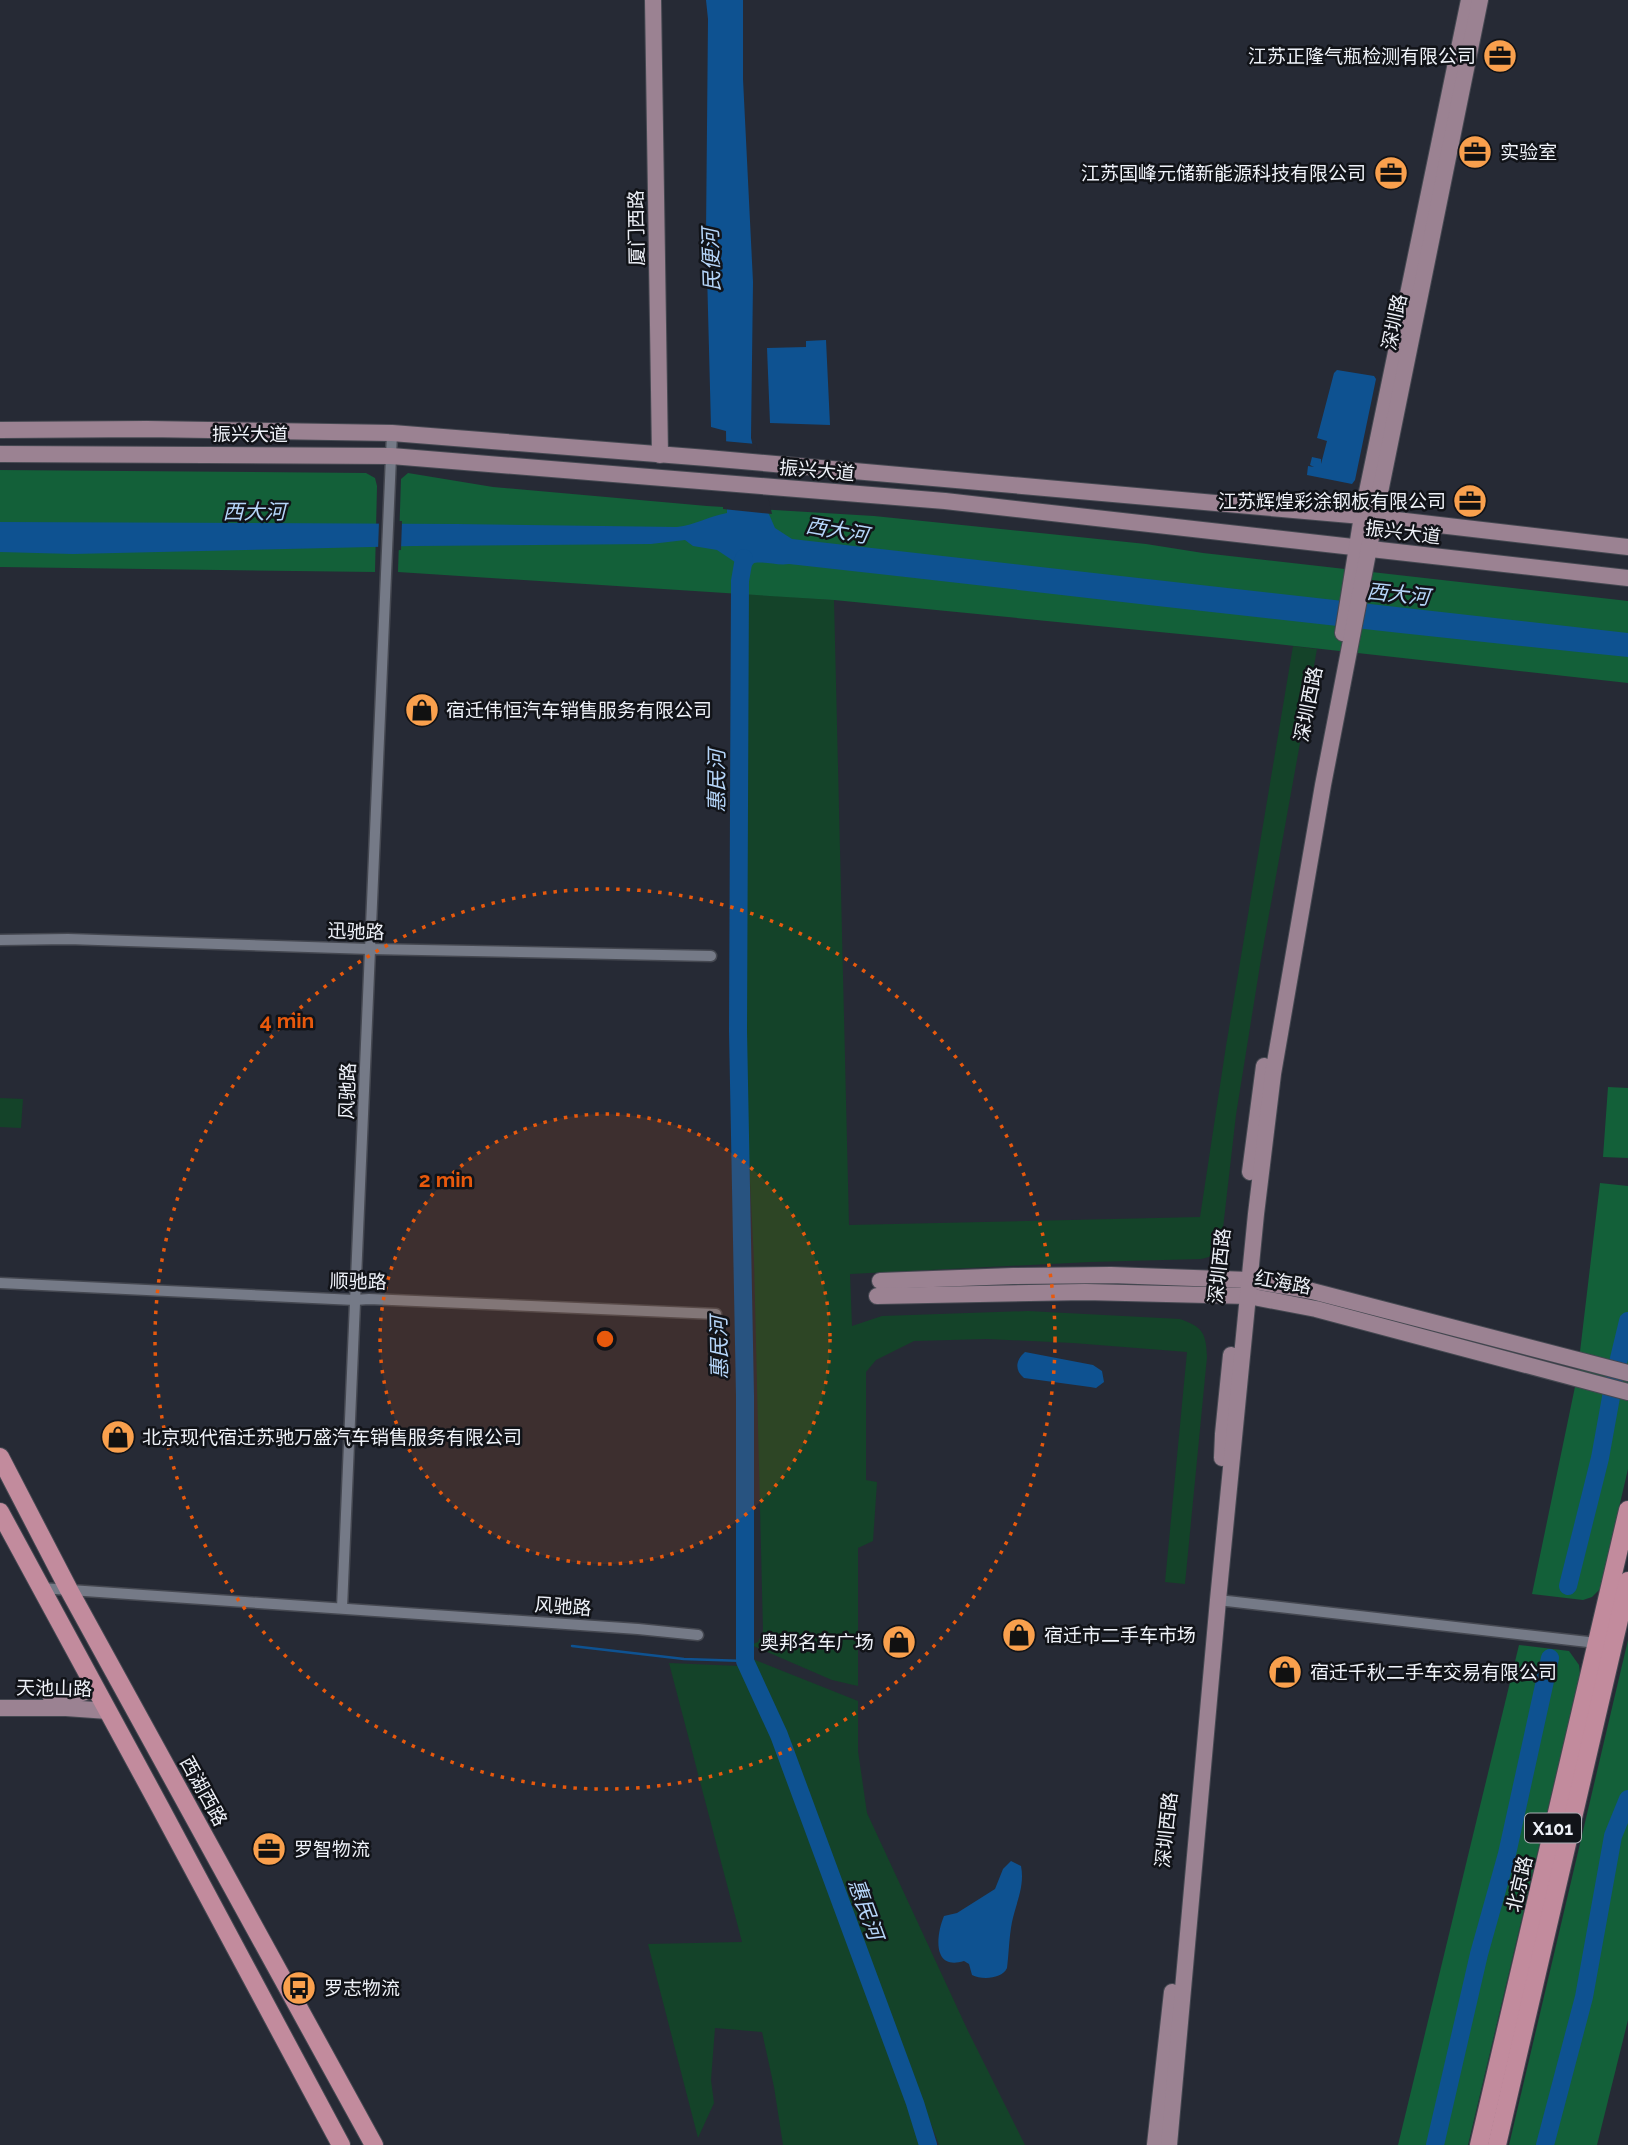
<svg xmlns="http://www.w3.org/2000/svg" width="1628" height="2145" font-family="Raleway,'Noto Sans SC',sans-serif">
<rect width="100%" height="100%" fill="#262a35"/>
<g fill="#144329">
<path d="M746,594L834,600L849,1225L1200,1217L1226,1046L1293,646L1317,649L1261,959L1236,1115L1222,1237C1220,1251 1214,1257 1201,1259L1090,1262L850,1274L852,1326L882,1316L1028,1311L1180,1319C1203,1327 1206,1333 1207,1357L1185,1584L1165,1582L1187,1352L1073,1343L987,1339L914,1341L876,1360L866,1372V1480L877,1482L873,1541L858,1548V1686L832,1680L751,1645L758,1642L763,1631L754,1261L745,1082Z"/>
<path d="M0,1098L23,1099L21,1128L0,1127Z"/>
<path d="M750,1658L858,1701V1751L867,1813L968,2031L1025,2145H939L783,1737Z"/>
<path d="M669,1663L740,1666L746,1669L779,1747L913,2110L922,2145H783L774,2087L762,2032L715,2028L711,2080L714,2103L698,2138L648,1944L742,1942Z"/>
</g>
<g fill="#136039">
<path d="M0,470L366,473L375,478L377,486L375,572L0,567Z"/>
<path d="M408,473L493,487L707,506L874,516L1146,544L1203,553L1628,601V683L1231,639L834,600L398,572L401,479Z"/>
<path d="M1608,1087L1628,1088V1158L1603,1157Z"/>
<path d="M1600,1183L1628,1186V1469L1600,1589L1592,1597L1583,1600L1532,1594L1577,1377Z"/>
<path d="M1628,1640V2020L1597,2145H1509Z"/>
<path d="M1519,1645L1569,1651L1579,1665L1580,1674L1468,2145H1398Z"/>
</g>
<g fill="#0e5291">
<path d="M706,0H743V79L753,282L751,438L768,512L775,528L792,539L1628,633V657C1348,629 1069,595 789,564C777,566 767,561 754,563L740,581L735,562L717,550L693,546L685,540L651,544L414,546L73,554L0,552V522L456,524L677,527C695,525 709,516 727,513L726,431L711,427L706,233L708,19Z"/>
<path d="M826,340L830,425L770,423L767,348L806,347V341Z"/>
<path d="M1337,370L1374,376L1376,379L1355,480L1352,484L1307,475L1308,466L1314,467L1310,465L1312,457L1321,459V464L1327,441L1317,438L1334,373Z"/>
<path d="M1025,1352L1093,1365L1102,1371L1104,1382L1096,1388L1090,1387L1024,1378C1014,1370 1016,1360 1025,1352Z"/>
<path d="M1011,1861L1021,1866C1025,1886 1016,1903 1012,1922C1009,1937 1009,1953 1007,1968C1002,1979 982,1980 972,1975L969,1964L964,1961C932,1971 936,1935 944,1916L957,1913L995,1889L1003,1869Z"/>
</g>
<g fill="#262a35">
<path d="M723,441L756,444L772,514L723,509Z"/>
<path d="M379,521H402L401,550L378,551Z"/>
</g>
<g fill="none" stroke-linecap="round" stroke-linejoin="round">
<path stroke="#0e5291" stroke-width="2.5" d="M572,1646L684,1659L745,1661"/>
<g stroke="#0e5291" stroke-width="18">
<path d="M744,558L740,581L738,1031L745,1396V1661L779,1735L915,2103L928,2145"/>
<path d="M1568,1586L1600,1458L1615,1375L1628,1321"/>
<path d="M1435,2145L1479,1954L1507,1854L1550,1658"/>
<path d="M1545,2145L1584,1997L1613,1836L1628,1799"/>
</g>
<g stroke="#454851" stroke-width="13">
<g id="street">
<path d="M0,940L68,939L370,949L711,956"/>
<path d="M0,1283L355,1300L369,1299L716,1314"/>
<path d="M41,1588L638,1629L698,1635"/>
<path d="M1218,1600L1597,1643"/>
<path d="M342,1608L392,433"/>
</g>
</g>
<g stroke="#454851" stroke-width="18">
<g id="secondary">
<path d="M653,0L660,455"/>
<path d="M0,430L147,429L392,433L707,458L1362,516L1628,547"/>
<path d="M0,454L391,456L945,501L1628,578"/>
<path d="M1343,633L1362,516L1469,0"/>
<path d="M1250,1172L1264,1066"/>
<path d="M880,1281L1013,1276L1111,1275L1249,1280L1312,1291L1628,1373"/>
<path d="M877,1296L1085,1292L1248,1296L1316,1309L1628,1392"/>
<path d="M1222,1458L1223,1434L1231,1355"/>
<path d="M51,1698H65L96,1689"/>
<path d="M0,1708H66L108,1711"/>
<path d="M1155,2145L1172,1992"/>
<path d="M1169,2145L1218,1600L1256,1214L1273,1074L1323,785L1375,517L1480,0"/>
</g>
</g>
<g stroke="#454851" stroke-width="20">
<g id="primary">
<path d="M0,1457L69,1590L374,2145"/>
<path d="M0,1512L160,1807L341,2145"/>
<path d="M1479,2145L1628,1510"/>
<path d="M1497,2145L1628,1581"/>
</g>
</g>
<use href="#street" stroke="#757a87" stroke-width="10"/>
<use href="#secondary" stroke="#9b8292" stroke-width="16"/>
<use href="#primary" stroke="#c28b9d" stroke-width="18"/>
</g>
<circle cx="605" cy="1339" r="225" fill="#e8590c" fill-opacity=".12"/>
<g fill="none" stroke="#e8590c" stroke-width="3.5" stroke-dasharray="3.5 7">
<circle cx="605" cy="1339" r="225"/>
<circle cx="605" cy="1339" r="450"/>
</g>
<defs>
<g id="office-disc" transform="scale(1.75)"><circle r="9.5" fill="#f9a04d" stroke="#111318"/><path d="M-6-3h4V-5.5h4V-3h4V5H-6ZM-1-4.5V-3h2v-1.5ZM-6 0V1H6V0Z" fill="#111"/></g>
<g id="shop-disc" transform="scale(1.75)"><circle r="9.5" fill="#f9a04d" stroke="#111318"/><path d="M-5-2.5h2.3a2.7 3.5 0 0 1 5.4 0H5L5.5 6h-11ZM-1.5-2.5h3a1.5 2.3 0 0 0-3 0Z" fill="#111"/></g>
<g id="bus-disc" transform="scale(1.75)"><circle r="9.5" fill="#f9a04d" stroke="#111318"/><path d="M-5-6H5V4H4V6H2V4H-2V6H-4V4H-5ZM-3.5-4V0h7V-4ZM-3.5 1.2v1.5H-2V1.2ZM2 1.2v1.5H3.5V1.2Z" fill="#111"/></g>
</defs>
<g fill-rule="evenodd">
<use href="#office-disc" x="1500" y="56"/>
<use href="#office-disc" x="1475" y="152"/>
<use href="#office-disc" x="1391" y="173"/>
<use href="#office-disc" x="1470" y="501"/>
<use href="#shop-disc" x="422" y="710"/>
<use href="#shop-disc" x="118" y="1437"/>
<use href="#shop-disc" x="1019" y="1635"/>
<use href="#shop-disc" x="899" y="1642"/>
<use href="#shop-disc" x="1285" y="1672"/>
<use href="#office-disc" x="269" y="1849"/>
<use href="#bus-disc" x="299" y="1988"/>
</g>
<g text-anchor="middle" dominant-baseline="central" stroke-width="5" stroke-linejoin="round" paint-order="stroke">
<rect fill="#111318" stroke="#acaeb5" stroke-width="2" x="1525" y="1813.5" width="56" height="29" rx="5"/>
<g font-size="18" font-weight="bold" fill="#eef1f8">
<text x="1553" y="1828">X101</text>
</g>
<g font-size="19" fill="#eef1f8" stroke="#111318" text-anchor="start">
<text x="1476" y="56" text-anchor="end">江苏正隆气瓶检测有限公司</text>
<text x="1500" y="152">实验室</text>
<text x="1366" y="173" text-anchor="end">江苏国峰元储新能源科技有限公司</text>
<text x="1446" y="501" text-anchor="end">江苏辉煌彩涂钢板有限公司</text>
<text x="446" y="710">宿迁伟恒汽车销售服务有限公司</text>
<text x="142" y="1437">北京现代宿迁苏驰万盛汽车销售服务有限公司</text>
<text x="1044" y="1635">宿迁市二手车市场</text>
<text x="874" y="1642" text-anchor="end">奥邦名车广场</text>
<text x="1310" y="1672">宿迁千秋二手车交易有限公司</text>
<text x="294" y="1849">罗智物流</text>
<text x="324" y="1988">罗志物流</text>
</g>
<g font-size="19" fill="#eef1f8" stroke="#111318">
<text transform="translate(636 228) rotate(-91)">厦门西路</text>
<text transform="translate(1394 322) rotate(-78)">深圳路</text>
<text x="250" y="434">振兴大道</text>
<text transform="translate(817 470) rotate(5)">振兴大道</text>
<text transform="translate(1403 532) rotate(7)">振兴大道</text>
<text transform="translate(1308 704) rotate(-79)">深圳西路</text>
<text transform="translate(356 931) rotate(2)">迅驰路</text>
<text transform="translate(347 1091) rotate(-88)">风驰路</text>
<text transform="translate(1219 1266) rotate(-84)">深圳西路</text>
<text transform="translate(358 1281) rotate(1)">顺驰路</text>
<text transform="translate(1283 1282) rotate(10)">红海路</text>
<text transform="translate(563 1606) rotate(4)">风驰路</text>
<text transform="translate(54 1688) rotate(1)">天池山路</text>
<text transform="translate(204 1791) rotate(61)">西湖西路</text>
<text transform="translate(1166 1830) rotate(-84)">深圳西路</text>
<text transform="translate(1519 1884) rotate(-77)">北京路</text>
</g>
<g font-size="21" font-style="italic" fill="#b5d5f9" stroke="#111318">
<text transform="translate(711 260) rotate(-92)">民便河</text>
<text x="254" y="511">西大河</text>
<text transform="translate(837 530) rotate(10)">西大河</text>
<text transform="translate(1398 594) rotate(6)">西大河</text>
<text transform="translate(716 781) rotate(-90)">惠民河</text>
<text transform="translate(719 1348) rotate(-91)">惠民河</text>
<text transform="translate(866 1909) rotate(70)">惠民河</text>
</g>
</g>
<circle cx="605" cy="1339" r="10" fill="#e8590c" stroke="#111318" stroke-width="3.5"/>
<g font-size="21" text-anchor="middle" font-weight="bold" fill="#e8590c" stroke="#111318" stroke-width="5" stroke-linejoin="round" paint-order="stroke">
<text x="287" y="1028">4 min</text>
<text x="446" y="1187">2 min</text>
</g>
</svg>
